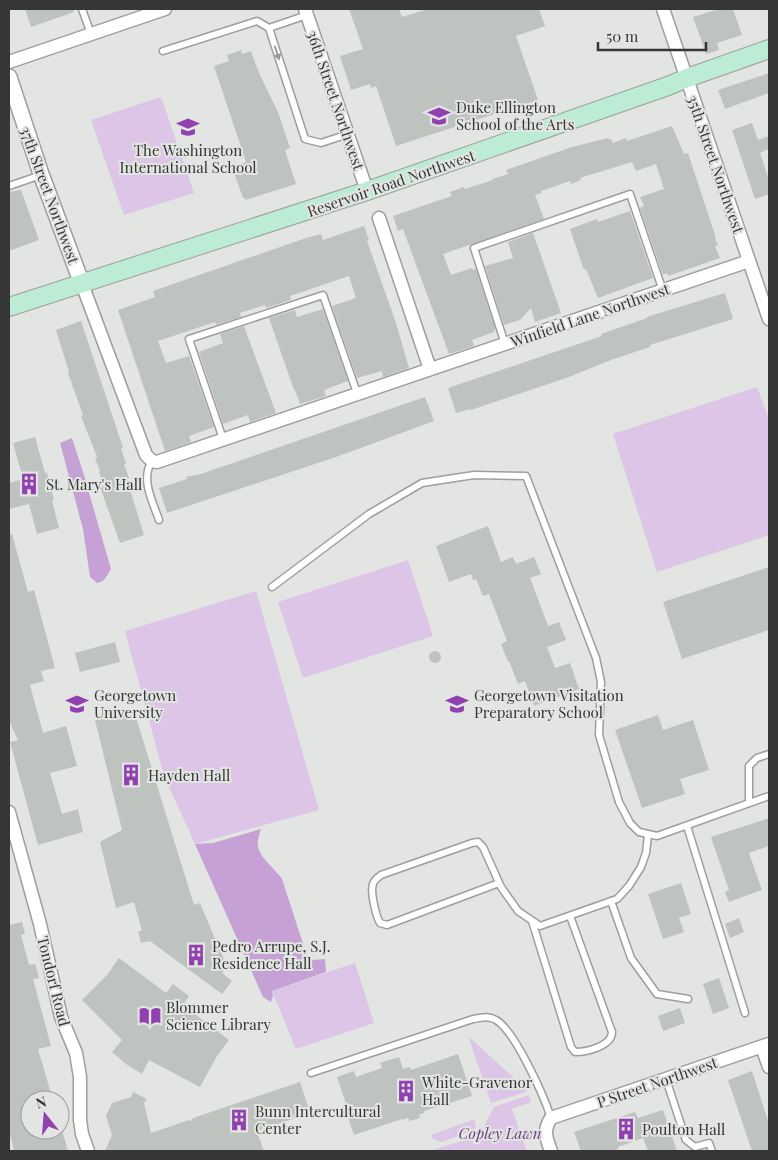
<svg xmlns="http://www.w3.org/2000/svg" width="778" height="1160" font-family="'Playfair Display',serif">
<rect width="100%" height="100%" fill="#e2e5e2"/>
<g fill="#dcc5e7">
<path d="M161,97L194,193L124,215L91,120Z"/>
<path d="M757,387L769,419V535L657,572L613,434Z"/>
<path d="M408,560L433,636L303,678L278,602Z"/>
<path d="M256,591L319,810L195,844L164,776L125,631Z"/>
<path d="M355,963L374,1023L296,1049L272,991Z"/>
<path d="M468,1036L526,1089V1092L491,1103Z"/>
<path d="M529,1095L531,1102L512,1109L527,1151H430L477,1136L482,1130L494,1107Z"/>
<path d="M472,1120L475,1121L476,1127L472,1131L442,1142L433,1139L431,1135Z"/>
</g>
<g fill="#c6a1d6">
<path d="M72,438L83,472L111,569C107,575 105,582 97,583L90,577L83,529L60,443Z"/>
<path d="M261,829C260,833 257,840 258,845C259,858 275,868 282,879L307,956L313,960L325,959L326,972L272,991L273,996L271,1002L263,997L195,844L213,843Z"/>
</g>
<g fill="#bfc3c0">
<path d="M25,9H73L74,12L31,27Z"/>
<path d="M349,9H399L402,17L428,9H539L545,26L516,36L538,100L396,146L376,86L371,88L370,84L351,90L340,56L363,49Z"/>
<path d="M719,9H733L742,35L717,43L719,50L706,54L693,17Z"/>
<path d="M241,50L242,54L251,51L259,73L278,112L290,148L285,150L296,184L245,200V198H243L232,167L246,162L214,66L229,61L227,55Z"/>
<path d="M769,73V93L725,109L718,90Z"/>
<path d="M752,123L758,140L769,136V149L760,153L769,180V194L755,199L732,130Z"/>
<path d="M672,126L684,154L688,153L716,238L715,239L718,245L715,246L720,258L668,276L667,273L663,275L640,208L644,206L640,197L664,189L656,164L636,171L632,162L583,177L580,178L581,180L571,184L570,181L541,191V193L535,195L544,219L443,254L451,275L472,268L473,270L476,269L495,328L494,332L472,340L474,346L449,354L403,229L398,231L393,216L452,196L450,192L464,187L465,189L493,180L492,179L508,174L506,170L572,147L608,138L609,139H611L613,143L626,138L627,141Z"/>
<path d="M21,190L39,240L9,251V192Z"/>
<path d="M630,211L653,278L598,298L586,269L584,270L570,229L597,219L598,222Z"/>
<path d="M364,226L369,240L367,241L396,323L409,368L383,377L382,371L357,378L332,306L356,298L349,276L290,296L291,300L266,308L265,305L240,313L241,317L216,325L215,322L158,341L166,363L189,356L214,427L189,436L191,442L165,451L118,310L155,297L153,291L306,238L321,234L323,240Z"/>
<path d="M533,233L561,313L535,322L531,308L520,320L504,325L485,266L513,258L508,242Z"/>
<path d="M725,293L733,319L650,345V347L611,360L569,377L471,410L470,409L456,413L448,388L602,336L601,334L647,318V317L653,315Z"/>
<path d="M323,309L348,381L324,390L326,396L300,404L295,390H294L269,318L295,310L297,317Z"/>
<path d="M81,321L123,448L121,449L126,463L124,464L129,478L127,479L129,486L144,535L120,543L100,487L104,486L99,472L100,471L95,458L97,457L81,416L83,415L68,373L69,372L56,330Z"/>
<path d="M244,326L276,413L250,422L248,415L223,424L199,352L223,343L220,334Z"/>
<path d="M425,397L434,421L336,457L167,513L159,488L187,479L186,477L201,474Z"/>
<path d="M35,437L45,473H47L54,500L52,501L59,528L37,534L29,504L9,509V483L23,479L13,443Z"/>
<path d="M488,526L501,562L513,557L516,564L534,557L541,574L530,578L548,626L559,622L566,640L547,647L555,668L570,663L579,689L534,706L525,681L518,684L509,661L508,662L501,644L507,641L489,594L483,596L476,579L473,580L471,574L449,582L436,546Z"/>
<path d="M12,534L28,592L34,590L55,668L41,671L44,681L30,685L43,733L66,726L77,766L50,773L62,814L78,809L83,832L38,845L10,742L18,740L9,721V535Z"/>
<path d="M769,567V630L682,659L663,602Z"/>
<path d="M115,642L120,662L80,672L75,653Z"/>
<circle cx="435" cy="657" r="6"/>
<path d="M134,711L194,905L200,903L227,967L222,973L232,981L222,994L150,941L141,943L138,931H142L134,902L116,908L100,842L122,830L95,720Z"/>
<path d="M658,715L663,730L693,720L709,770L680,779L685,794L642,808L615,730Z"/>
<path d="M769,818V846L749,853L762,890L729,902L725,892L729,890L711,837Z"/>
<path d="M681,883L691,914L679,918L684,932L663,939L648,894Z"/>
<path d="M739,918L744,932L730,938L725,924Z"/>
<path d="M22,922L25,934L21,935L29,965L35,964L37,970L39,978L33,979L51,1046L38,1049L53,1100H30V1130H62L68,1151H14L9,1129V925Z"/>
<path d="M119,958L166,993L173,984L189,996L183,1005L229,1040L217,1056L200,1087L149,1060L142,1074L126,1064L112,1052L122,1040L82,1000L107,975Z"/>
<path d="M719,978L729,1008L713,1014L703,984Z"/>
<path d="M680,1008L685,1023L663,1031L658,1016Z"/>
<path d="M458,1054L472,1096L424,1111V1113L419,1115L420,1118L409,1121L408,1118L402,1120V1119L354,1135L346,1111L347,1107L337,1077L354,1071L356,1077L382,1068L380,1063L399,1057L403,1069L410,1067L411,1070Z"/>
<path d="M752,1071L769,1124V1151H752L728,1080Z"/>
<path d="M300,1082L310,1113L257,1131L264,1151H105L112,1135L106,1116L112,1103L131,1097L133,1092L147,1099L144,1103L151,1133L189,1120L191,1121L193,1118Z"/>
<path d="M663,1110L677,1151H648L643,1138L618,1147L619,1149L611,1151H581L574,1132L635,1112L638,1118Z"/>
</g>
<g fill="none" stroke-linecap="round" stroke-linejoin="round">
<g stroke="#9c9f9d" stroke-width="9">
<g id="service">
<path d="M82,9L91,34"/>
<path d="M307,15L269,28L305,139L321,143L348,134"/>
<path d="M163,51L257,21L269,28"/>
<path d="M9,186L41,175"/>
<path d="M505,344L474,248L630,194L663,291"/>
<path d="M223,439L189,339L323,295L357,393"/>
<path d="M152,461C140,479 153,502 159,520"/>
<path d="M272,587L369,514L422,483L474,475L526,476L596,658L601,682L599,735L619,802L630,823L639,832L657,836L769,796"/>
<path d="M749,803V766L757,758L769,754"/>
<path d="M687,826L745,1013"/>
<path d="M499,883L387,925L380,923C376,916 370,892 373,884C374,880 377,878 381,875L472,843L478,842L483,847L501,887L518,911L540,926L617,899L629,886L641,867L646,853L648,835"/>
<path d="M611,901L631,958L657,994L688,999"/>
<path d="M532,921L571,1047L575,1052C587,1052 612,1046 612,1032L570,916"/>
<path d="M311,1073L473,1019C481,1018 488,1015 496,1020C515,1031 544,1096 551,1118"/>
<path d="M666,1079L686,1140L695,1147L709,1143L712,1151"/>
</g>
</g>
<g stroke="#9c9f9d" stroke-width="15">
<g id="minor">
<path d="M305,9L367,191"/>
<path d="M663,9L769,319"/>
<path d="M9,62L165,9"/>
<path d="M379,218L430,369"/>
<path d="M82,284L146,455L152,461L157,462L749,261"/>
<path d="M9,812L40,924L61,1017L76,1053L80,1077V1120L82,1134L88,1151"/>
<path d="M762,1047L769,1067"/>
<path d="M551,1151C546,1138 543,1130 551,1118L769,1044"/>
</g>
</g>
<g stroke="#9c9f9d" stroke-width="18">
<path id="tertiary" d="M9,77L41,174L82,284"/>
</g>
<g stroke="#9c9f9d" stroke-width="20">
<path id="secondary" d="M9,307L367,191L668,86L687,78L769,49"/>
</g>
<use href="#service" stroke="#fff" stroke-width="6"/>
<use href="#minor" stroke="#fff" stroke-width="12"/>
<use href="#tertiary" stroke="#fff" stroke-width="15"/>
<use href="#secondary" stroke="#bdecd4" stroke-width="18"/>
</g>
<defs><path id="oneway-solid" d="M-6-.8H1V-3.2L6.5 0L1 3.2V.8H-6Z" transform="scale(1.25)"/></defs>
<use fill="#9a9a9a" href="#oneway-solid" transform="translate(277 53) rotate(72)"/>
<defs>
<g id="school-bare" transform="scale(1.725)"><path d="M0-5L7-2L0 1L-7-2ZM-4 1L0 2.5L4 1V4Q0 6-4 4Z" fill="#9140af" stroke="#e2e5e2" stroke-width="2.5" paint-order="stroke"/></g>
<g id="building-bare" transform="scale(1.725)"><path d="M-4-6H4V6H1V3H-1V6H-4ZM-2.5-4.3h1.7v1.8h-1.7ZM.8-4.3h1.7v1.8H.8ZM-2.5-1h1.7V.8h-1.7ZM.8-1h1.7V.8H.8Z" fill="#9140af" stroke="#e2e5e2" stroke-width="2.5" paint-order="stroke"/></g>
<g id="university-bare" transform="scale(1.725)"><path d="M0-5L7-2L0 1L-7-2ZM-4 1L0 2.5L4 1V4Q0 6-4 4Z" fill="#9140af" stroke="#e2e5e2" stroke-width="2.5" paint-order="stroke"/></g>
<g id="library-bare" transform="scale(1.725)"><path d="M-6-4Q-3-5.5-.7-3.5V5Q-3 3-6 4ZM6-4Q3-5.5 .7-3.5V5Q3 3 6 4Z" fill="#9140af" stroke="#e2e5e2" stroke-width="2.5" paint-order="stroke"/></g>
</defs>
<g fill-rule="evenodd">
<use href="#school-bare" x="439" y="116"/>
<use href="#school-bare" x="188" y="127"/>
<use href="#building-bare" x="29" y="484"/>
<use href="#university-bare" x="77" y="704"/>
<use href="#school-bare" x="457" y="704"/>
<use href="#building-bare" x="131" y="775"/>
<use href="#building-bare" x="196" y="955"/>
<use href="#library-bare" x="150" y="1016"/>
<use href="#building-bare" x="406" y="1091"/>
<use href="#building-bare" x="239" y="1120"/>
<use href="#building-bare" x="626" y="1129"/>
</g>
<g text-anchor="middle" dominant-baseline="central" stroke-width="4" stroke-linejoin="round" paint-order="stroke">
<g font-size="15" fill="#353635" stroke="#e2e5e2">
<text transform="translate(336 100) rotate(71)">36th Street Northwest</text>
<text transform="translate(716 164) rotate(71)">35th Street Northwest</text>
<text transform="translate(391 183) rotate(-19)">Reservoir Road Northwest</text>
<text transform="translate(50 195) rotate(70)">37th Street Northwest</text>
<text transform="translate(590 315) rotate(-19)">Winfield Lane Northwest</text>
<text transform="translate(54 981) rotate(76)">Tondorf Road</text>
<text transform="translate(657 1082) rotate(-19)">P Street Northwest</text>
</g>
<g font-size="15" fill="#353635" stroke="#e2e5e2" text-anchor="start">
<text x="456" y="107">Duke Ellington<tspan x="456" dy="17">School of the Arts</tspan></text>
<text x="188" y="150" text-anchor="middle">The Washington<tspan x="188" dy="17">International School</tspan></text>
<text x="46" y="484">St. Mary's Hall</text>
<text x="94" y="695">Georgetown<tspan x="94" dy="17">University</tspan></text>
<text x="474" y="695">Georgetown Visitation<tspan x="474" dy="17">Preparatory School</tspan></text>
<text x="148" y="775">Hayden Hall</text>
<text x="212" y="946">Pedro Arrupe, S.J.<tspan x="212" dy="17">Residence Hall</tspan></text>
<text x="166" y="1007">Blommer<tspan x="166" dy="17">Science Library</tspan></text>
<text x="422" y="1082">White-Gravenor<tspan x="422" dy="17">Hall</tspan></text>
<text x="255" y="1111">Bunn Intercultural<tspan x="255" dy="17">Center</tspan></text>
<text x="642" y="1129">Poulton Hall</text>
</g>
<g font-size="15" font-style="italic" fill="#6a3b7c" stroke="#e2e5e2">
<text x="500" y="1133">Copley Lawn</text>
</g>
</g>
<rect width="778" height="1160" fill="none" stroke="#353635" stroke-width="20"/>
<g transform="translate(45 1115) rotate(343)"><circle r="24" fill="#e2e5e2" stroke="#9d9f9d"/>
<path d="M0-4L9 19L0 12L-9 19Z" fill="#9140af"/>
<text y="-8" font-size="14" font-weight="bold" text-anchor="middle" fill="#353635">N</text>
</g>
<path d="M598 42v8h108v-8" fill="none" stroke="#353635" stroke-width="2.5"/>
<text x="606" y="42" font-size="15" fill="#353635" stroke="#e2e5e2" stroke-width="4" paint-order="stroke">50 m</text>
</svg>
